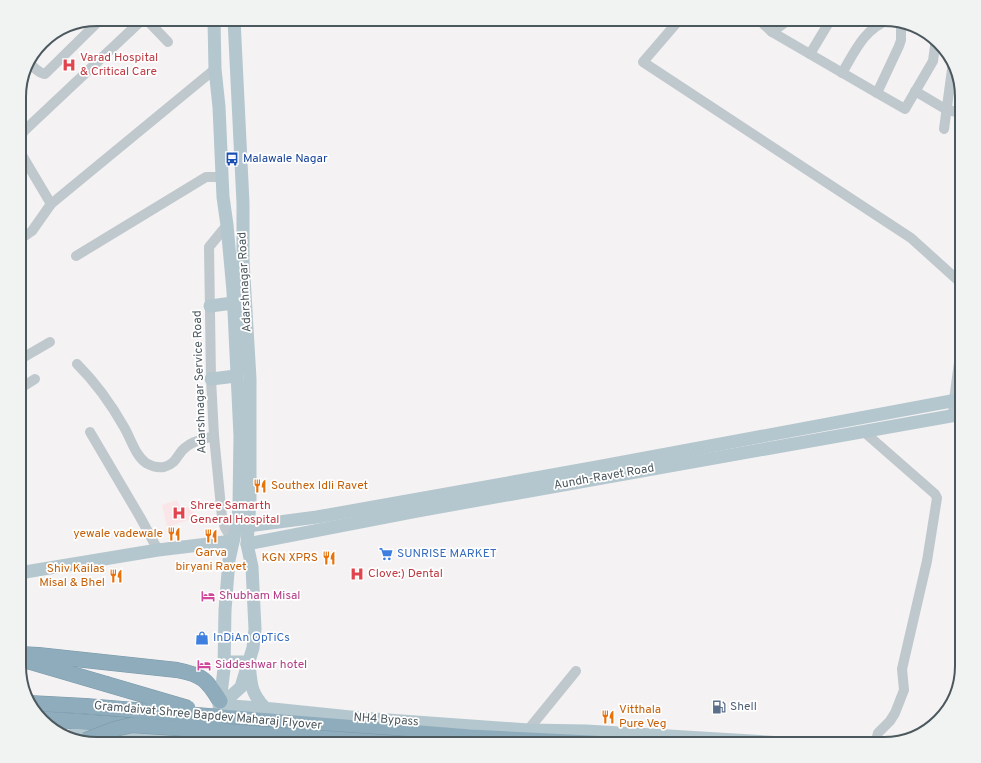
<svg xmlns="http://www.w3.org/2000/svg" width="981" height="763" font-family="Overpass,sans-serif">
<rect width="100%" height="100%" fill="#f4f2f2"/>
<path fill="#fae6e8" d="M177,500L181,509L192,506L195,518L167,527L162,505Z"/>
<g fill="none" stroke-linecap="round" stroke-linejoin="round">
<g stroke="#7998a8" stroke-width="16">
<g id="highway">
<path d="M19,654L38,655L177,670C203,675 207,680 220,701"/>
<path d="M24,660L106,684"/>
<path d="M29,703L85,706"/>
<path d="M220,717L470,737L610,744"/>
<path d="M42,719L129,725"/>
</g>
</g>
<g stroke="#bfc8cd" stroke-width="10">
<path d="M146,19L168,42"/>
<path d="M680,19L643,62L911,238L962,284"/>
<path d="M758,19L772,32"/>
<path d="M790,19L772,32L877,93L899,46L901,40V25"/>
<path d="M35,52L50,36"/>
<path d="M810,54L831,19"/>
<path d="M29,60C31,66 39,73 45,74L101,19"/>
<path d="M842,73C854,53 864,29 888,20"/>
<path d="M915,91L947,110L962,113"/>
<path d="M877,93L905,109L933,61L936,39"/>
<path d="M944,129L953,62"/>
<path d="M19,138L25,130L143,19"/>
<path d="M19,150L51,204"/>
<path d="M227,225L209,247L211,379L214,436L222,517L225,528L233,541"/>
<path d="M19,240L32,231L51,204L215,69"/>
<path d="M76,256L206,177H222"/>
<path d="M19,360L50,342"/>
<path d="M77,364C96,383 111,404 124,427C131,439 135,455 146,463C151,466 158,468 164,467C178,463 177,453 186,447C194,440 205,439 214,436"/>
<path d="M19,389L35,379"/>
<path d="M953,415L954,400L962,340"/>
<path d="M863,431L935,494L937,498L927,561L902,669L904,690L895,713L890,721L878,733L875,744"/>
<path d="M90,432L140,517L158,550"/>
<path d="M528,730L576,671"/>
</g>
<g stroke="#b4c6ce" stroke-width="13">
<path d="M214,19L215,69L219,107L223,197L227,225L233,291L240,436L239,506L238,519L229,560L225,610L224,669L215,744"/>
<path d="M210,306L233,303"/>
<path d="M211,379L236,376"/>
<path d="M248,526L317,517L597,467L962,399"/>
<path d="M247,544L417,511L962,414"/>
<path d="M19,573L158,550L233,541"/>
<path d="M224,662H249C251,683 250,692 265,708"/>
<path d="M220,701L231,696L241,687L253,648L255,629L252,567L247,544L250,501V379L243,260V203L234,19"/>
<path d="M219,705L273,709L360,718L528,730L586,731L801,744"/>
<path d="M72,735L228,744"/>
</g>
<use href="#highway" stroke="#8eacbc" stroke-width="15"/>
<g stroke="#7998a8" stroke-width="16" stroke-linecap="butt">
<g id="highway-bridge">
<path d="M106,684L188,708"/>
<path d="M85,706L220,717"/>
<path d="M86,740L115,729L132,725L407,744"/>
</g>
</g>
<use href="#highway-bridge" stroke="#8eacbc" stroke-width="15"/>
</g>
<defs>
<g id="hospital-bare" transform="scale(1.08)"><path d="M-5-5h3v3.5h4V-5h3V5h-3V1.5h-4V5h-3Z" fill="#e0444e" stroke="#fff" stroke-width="2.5" paint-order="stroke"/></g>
<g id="bus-bare" transform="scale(1.08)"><path d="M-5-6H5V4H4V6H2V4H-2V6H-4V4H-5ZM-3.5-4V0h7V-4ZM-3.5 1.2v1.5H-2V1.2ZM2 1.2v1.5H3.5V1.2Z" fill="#1a4fb4" stroke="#fff" stroke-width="2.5" paint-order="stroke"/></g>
<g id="restaurant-bare" transform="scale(1.08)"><path d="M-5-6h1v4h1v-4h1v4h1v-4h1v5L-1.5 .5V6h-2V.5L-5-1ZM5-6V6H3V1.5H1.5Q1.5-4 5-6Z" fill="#e8710a" stroke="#fff" stroke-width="2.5" paint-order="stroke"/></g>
<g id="supermarket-bare" transform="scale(1.08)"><path d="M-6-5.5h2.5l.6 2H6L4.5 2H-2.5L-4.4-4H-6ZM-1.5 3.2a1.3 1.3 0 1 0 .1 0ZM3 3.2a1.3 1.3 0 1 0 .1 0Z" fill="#3f7fe0" stroke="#fff" stroke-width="2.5" paint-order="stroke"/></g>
<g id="hotel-bare" transform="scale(1.08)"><path d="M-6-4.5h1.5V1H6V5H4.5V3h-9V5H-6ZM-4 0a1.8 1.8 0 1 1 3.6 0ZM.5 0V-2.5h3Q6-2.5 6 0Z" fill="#d1479c" stroke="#fff" stroke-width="2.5" paint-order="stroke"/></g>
<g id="shop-bare" transform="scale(1.08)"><path d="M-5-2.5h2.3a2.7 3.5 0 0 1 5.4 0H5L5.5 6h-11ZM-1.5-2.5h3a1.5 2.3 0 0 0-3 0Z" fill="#3f7fe0" stroke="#fff" stroke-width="2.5" paint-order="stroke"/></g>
<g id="fuel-bare" transform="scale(1.08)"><path d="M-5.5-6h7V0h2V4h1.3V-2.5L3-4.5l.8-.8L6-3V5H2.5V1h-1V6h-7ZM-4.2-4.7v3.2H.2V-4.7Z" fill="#5c6f8a" stroke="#fff" stroke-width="2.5" paint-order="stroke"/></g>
</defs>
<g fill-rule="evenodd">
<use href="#hospital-bare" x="69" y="65"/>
<use href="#bus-bare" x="232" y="159"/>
<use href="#restaurant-bare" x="260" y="486"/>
<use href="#hospital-bare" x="179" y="513"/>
<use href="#restaurant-bare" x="174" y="534"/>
<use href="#restaurant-bare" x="211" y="536"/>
<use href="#supermarket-bare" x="386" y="554"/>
<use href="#restaurant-bare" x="329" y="558"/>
<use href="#hospital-bare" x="357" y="574"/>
<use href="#restaurant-bare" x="116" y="576"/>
<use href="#hotel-bare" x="208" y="596"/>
<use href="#shop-bare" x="202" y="638"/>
<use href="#hotel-bare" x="204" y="665"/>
<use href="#fuel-bare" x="719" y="707"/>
<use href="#restaurant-bare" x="608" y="717"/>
</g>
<g text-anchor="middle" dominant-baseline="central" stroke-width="3.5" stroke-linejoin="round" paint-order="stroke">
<g font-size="12" fill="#be3a42" stroke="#fff" text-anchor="start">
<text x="80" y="58">Varad Hospital<tspan x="80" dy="14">&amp; Critical Care</tspan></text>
<text x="190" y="506">Shree Samarth<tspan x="190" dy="14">General Hospital</tspan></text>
<text x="368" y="574">Clove:) Dental</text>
</g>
<g font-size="12" fill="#164399" stroke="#fff" text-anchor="start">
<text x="243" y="159">Malawale Nagar</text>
</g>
<g font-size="12" fill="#4b585e" stroke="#fff">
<text transform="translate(245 282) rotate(-93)">Adarshnagar Road</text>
<text transform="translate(200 382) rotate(-92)">Adarshnagar Service Road</text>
<text transform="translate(604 477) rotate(-10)">Aundh-Ravet Road</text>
<text transform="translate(208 716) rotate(5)">Gramdaivat Shree Bapdev Maharaj Flyover</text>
<text transform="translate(386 720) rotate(4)">NH4 Bypass</text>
</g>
<g font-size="12" fill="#c56008" stroke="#fff" text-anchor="end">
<text x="271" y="486" text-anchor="start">Southex Idli Ravet</text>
<text x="163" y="534">yewale vadewale</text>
<text x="211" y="553" text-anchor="middle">Garva<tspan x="211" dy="14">biryani Ravet</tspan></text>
<text x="318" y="558">KGN XPRS</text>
<text x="105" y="569">Shiv Kailas<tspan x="105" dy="14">Misal &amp; Bhel</tspan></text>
<text x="619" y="710" text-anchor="start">Vitthala<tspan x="619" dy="14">Pure Veg</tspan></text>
</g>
<g font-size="12" fill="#366cbe" stroke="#fff" text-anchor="start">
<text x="397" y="554">SUNRISE MARKET</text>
<text x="213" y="638">InDiAn OpTiCs</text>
</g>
<g font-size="12" fill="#b23c85" stroke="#fff" text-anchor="start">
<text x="219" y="596">Shubham Misal</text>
<text x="215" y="665">Siddeshwar hotel</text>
</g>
<g font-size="12" fill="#4e5e75" stroke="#fff" text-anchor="start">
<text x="730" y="707">Shell</text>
</g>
</g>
<path d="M0 0H981V763H0ZM97 26H884A71 71 0 0 1 955 97V666A71 71 0 0 1 884 737H97A71 71 0 0 1 26 666V97A71 71 0 0 1 97 26Z" fill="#f1f2f2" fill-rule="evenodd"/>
<path fill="none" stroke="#4b585e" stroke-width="2" d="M97 26H884A71 71 0 0 1 955 97V666A71 71 0 0 1 884 737H97A71 71 0 0 1 26 666V97A71 71 0 0 1 97 26Z"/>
</svg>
